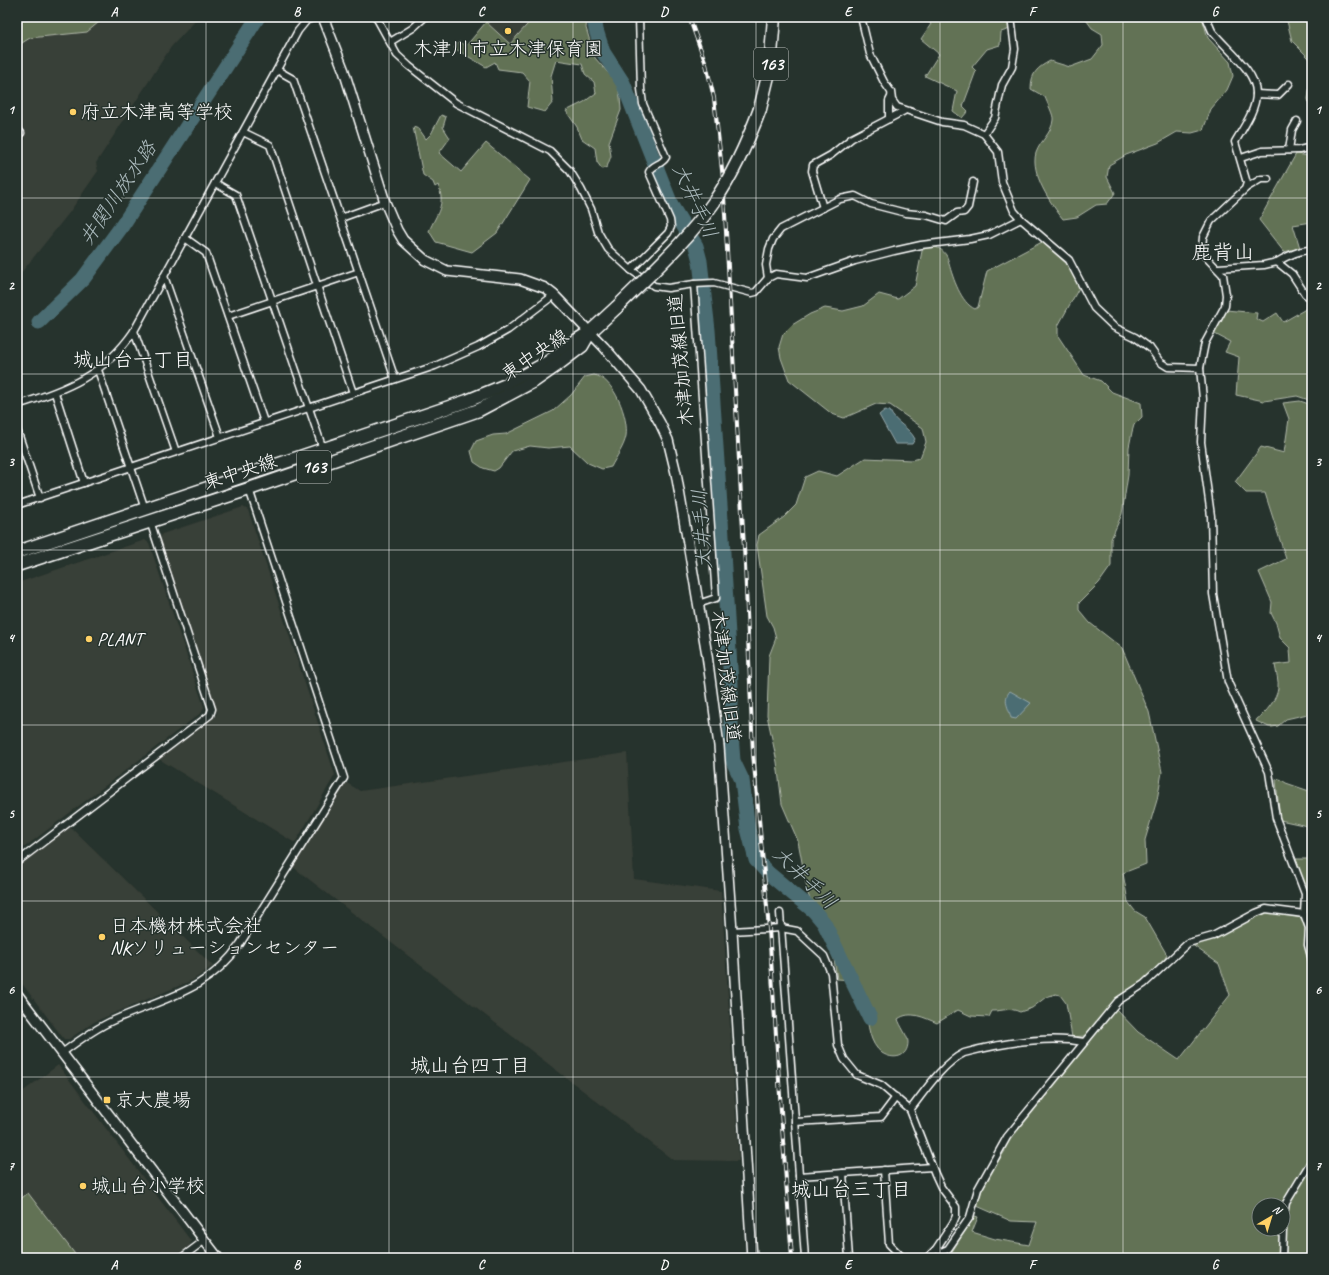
<svg xmlns="http://www.w3.org/2000/svg" width="1329" height="1275" font-family="Caveat,'Klee One',sans-serif">
<rect width="100%" height="100%" fill="#26332d"/>
<filter id="ink" filterUnits="userSpaceOnUse"><feTurbulence type="fractalNoise" baseFrequency=".025" numOctaves="2"/><feDisplacementMap in="SourceGraphic" scale="8" xChannelSelector="R" yChannelSelector="G"/><feConvolveMatrix kernelMatrix="1 2 1 2 8 2 1 2 1" color-interpolation-filters="sRGB"/></filter>
<g filter="url(#ink)">
<g fill="#393f37">
<path d="M105,17H199L171,47L96,163L98,171L69,213L17,278V46L30,38L87,32Z"/>
<path d="M480,17H534L510,44Z"/>
<path d="M243,507L248,510L335,775L295,843L159,759L217,714L159,540L162,534Z"/>
<path d="M145,540L149,543L204,707L202,712L17,853V583Z"/>
<path d="M627,753L634,879L721,891L739,1161L673,1160L293,867L344,784L347,783L360,791Z"/>
<path d="M70,827L213,966L193,980L112,1014L94,1022L69,1039H64L17,977V867Z"/>
<path d="M58,1065L191,1241L190,1245L173,1258H17V1096Z"/>
</g>
<g fill="#627254" stroke="#b0b8aa">
<path d="M17,17H105L87,32L30,38L17,46Z"/>
<path d="M534,17H587L586,28L595,58L617,83L620,97L621,110L609,142L611,156L607,167L602,169L597,162L595,148L582,139L577,127L566,111L584,102L596,93L594,82L585,74L582,64L556,60L551,76L553,102L545,112L527,107L530,81L522,72L498,69L495,62L486,67L454,48L459,42L466,46L486,22L510,44Z"/>
<path d="M914,17H1007L1010,29L1001,32L1000,45L987,49L972,67L976,71L963,106L968,111L962,118L953,111L957,91L925,76L939,54L921,39L931,24L923,17L919,19Z"/>
<path d="M1084,17H1202L1208,38L1230,62L1233,76L1227,90L1211,109L1203,130L1192,133L1177,132L1158,143L1126,155L1109,165L1107,177L1115,193L1107,204L1096,205L1077,217L1063,219C1051,204 1030,173 1036,153C1040,141 1052,133 1053,120C1054,115 1047,103 1045,97L1031,89C1031,73 1037,68 1050,61L1070,67L1092,59L1103,45L1102,34L1092,28Z"/>
<path d="M1286,17H1312V61L1292,41Z"/>
<path d="M1312,68V115L1308,99Z"/>
<path d="M441,115L446,117L443,127L450,138L439,153L461,172L486,143L530,180L497,233L472,252L436,242L429,231C437,213 446,205 438,185L435,187L433,182L423,175L413,127L419,129L426,139L431,134Z"/>
<path d="M1296,154L1309,156L1312,166V222L1293,225L1300,248L1284,252L1259,220Z"/>
<path d="M1042,242L1067,264L1080,286L1058,326V336L1084,375L1101,381L1112,392L1141,403L1142,417L1134,425L1132,432L1129,447L1128,475L1122,514L1111,539V566L1099,583L1079,603V610L1090,623L1122,648L1149,712L1162,772L1157,800L1145,840L1146,864L1123,873L1128,902L1135,911L1145,917L1167,955L1164,960L1090,1032L1084,1036L1072,1037L1066,1003L1060,995L1056,994L1046,997L1032,1008L1020,1012C1009,1007 1004,1011 992,1011L989,1017L971,1016L958,1010L937,1023C925,1018 910,1010 898,1019C900,1026 908,1036 908,1042C908,1058 893,1060 882,1053C856,1034 879,978 837,979L834,959L808,894L798,841L782,804L777,762L767,715L769,656L776,638L773,627L767,616L757,545L759,535L784,517L796,505L805,477L818,471L837,476L865,458L912,460L920,458L926,442L923,428L890,405L876,404L844,418L832,414L789,380L781,358L779,347L783,334L792,325L810,314L825,308L843,311L863,306L879,294L898,299L915,286L922,251C929,243 941,247 946,255C948,258 948,261 949,264C953,278 961,303 975,309L978,307L987,271Z"/>
<path d="M1312,302V401L1297,396L1264,401L1236,395L1239,357L1225,352L1230,342L1213,333L1226,310L1257,313L1256,319L1263,322L1277,313L1283,322L1304,310Z"/>
<path d="M594,375C614,378 629,418 626,436C624,447 616,457 611,467L602,469L588,463L570,446L548,448L530,446L512,451L499,468L494,471L483,468L474,462L471,451L476,441L493,435L506,434L553,411L571,395L585,377Z"/>
<path d="M1300,401L1312,405V713L1286,719L1278,726L1272,727H1269L1256,721L1257,719C1266,713 1277,699 1278,688C1279,681 1276,672 1275,665L1291,663L1290,648L1280,638L1276,623L1271,613L1272,602L1259,572L1286,559L1265,493H1246L1235,482L1261,447L1284,453L1289,419L1283,403Z"/>
<path d="M1280,779L1286,783L1312,792V827L1280,820L1276,780Z"/>
<path d="M1312,842V922L1309,895L1295,859H1308Z"/>
<path d="M1265,912H1273L1302,918L1306,926V947L1312,969V1158L1283,1205H1259V1229H1281V1258H944L946,1253H951L975,1216L978,1217L972,1232L995,1239L1029,1245L1037,1222L1011,1221L977,1206C979,1185 994,1168 1005,1151L1004,1146L1009,1139L1114,1007L1138,1032L1179,1060L1230,995L1219,964L1191,944Z"/>
<path d="M1312,1163V1258H1284L1285,1210Z"/>
<path d="M28,1193L78,1258H17V1202Z"/>
</g>
<g fill="#4c6d73" stroke="#94a7ab">
<path d="M885,410L890,411C895,423 909,427 915,439L912,444H895L879,415Z"/>
<path d="M1010,691L1031,703L1016,719L1011,718C1009,708 1002,700 1010,691Z"/>
</g>
<g fill="none" stroke-linecap="round" stroke-linejoin="round">
<g stroke="#4c6d73" stroke-width="15">
<path d="M594,17L596,30L603,52L623,83L672,207L696,246L700,261L708,330L721,520L731,684V734L733,761L742,780L748,829L756,860L768,873L814,911L824,923L870,1018"/>
<path d="M39,322L83,279L122,226L258,17"/>
</g>
<g stroke="#fff" stroke-width="9">
<g id="street">
<path d="M376,17L397,55L409,66L456,103L550,151L570,171L581,189L591,209L598,232L608,249L631,270L654,286L668,288L694,284L714,283L752,293L756,292L768,278L776,274L807,278L855,261L894,251L921,245L970,239L989,235L1021,219"/>
<path d="M861,17L870,54L884,82L891,92L892,100L897,107L942,122L964,125L984,134L998,152L1002,182L1014,211L1021,219L1069,260L1094,308L1114,327L1135,337L1150,348L1160,362L1168,367L1200,368"/>
<path d="M1206,17C1208,21 1210,27 1212,31C1225,48 1257,71 1256,94C1256,110 1243,128 1235,142L1247,183L1245,189L1211,221L1203,237L1202,248L1204,255L1223,275L1226,295L1225,306L1205,343L1200,368L1203,399L1201,442L1211,516L1213,594L1228,682L1269,772L1276,818L1305,894L1304,914L1309,928L1308,945L1312,960"/>
<path d="M390,42L413,28L425,17"/>
<path d="M277,70L293,79L395,379"/>
<path d="M1256,94L1278,95L1289,84"/>
<path d="M889,119V101L891,97"/>
<path d="M17,129L21,133"/>
<path d="M243,132L270,145L353,393"/>
<path d="M984,134L995,118L1002,85L1012,67L1015,49L1011,17"/>
<path d="M1289,150L1292,130L1297,121"/>
<path d="M1241,158L1262,151L1299,150L1312,147"/>
<path d="M215,183L236,195L323,449"/>
<path d="M1246,188L1261,179H1268"/>
<path d="M823,208L812,171L813,165L831,155L852,138L904,111"/>
<path d="M341,218L385,202"/>
<path d="M185,238L206,253L264,422"/>
<path d="M1277,262C1287,256 1300,249 1312,250"/>
<path d="M1218,268L1264,265L1277,262L1292,274L1305,294L1312,299"/>
<path d="M631,270L668,233L671,227L670,220L649,172C653,164 662,165 666,157L643,104L641,89L639,17"/>
<path d="M164,276L220,437"/>
<path d="M768,278L766,265L769,249L773,239L781,229L840,199L855,196L871,204L906,213L926,215L946,221L957,213L964,212L968,207L973,182"/>
<path d="M694,284L716,598L698,604"/>
<path d="M228,316L359,272"/>
<path d="M134,331L176,452"/>
<path d="M98,370L145,509"/>
<path d="M55,393L84,483"/>
<path d="M17,405C66,390 104,375 134,331L298,31L307,20L317,17"/>
<path d="M17,430L40,498"/>
<path d="M17,505L435,366L478,347L508,330L554,295"/>
<path d="M17,862L210,715L212,709L150,521"/>
<path d="M780,913L805,1258"/>
<path d="M732,931L781,928L797,931L824,956L831,973L838,1045L844,1059L857,1075L881,1085L910,1110L935,1174L941,1187L956,1207V1216L953,1223L936,1249L927,1258"/>
<path d="M62,1053C78,1041 96,1028 114,1020C163,998 208,992 240,944L344,778L249,489"/>
<path d="M910,1110C924,1092 943,1063 964,1053C1002,1043 1045,1035 1084,1042"/>
<path d="M795,1122L881,1117L896,1097"/>
<path d="M884,1170L889,1244L903,1258"/>
<path d="M843,1173L849,1258"/>
<path d="M799,1176L932,1167"/>
<path d="M1283,1220L1286,1203L1312,1160"/>
<path d="M936,1249L941,1252L948,1249L970,1217L978,1189L1007,1137L1118,1001L1144,984L1188,943L1213,936L1256,913L1266,909L1304,914"/>
<path d="M181,1258L205,1240"/>
<path d="M1282,1258L1283,1229"/>
</g>
</g>
<g stroke="#fff" stroke-width="12">
<g id="secondary">
<path d="M323,17L344,71L385,202L397,230L403,240L425,260L447,271L520,279L545,288L554,295L604,347L641,390L660,423L668,440L676,473L707,655L719,746L732,931L752,1258"/>
<path d="M17,994L218,1258"/>
</g>
</g>
<g stroke="#fff" stroke-width="15">
<g id="highway">
<path d="M760,109L770,68L774,17"/>
<path d="M17,552L467,401L506,385L548,362L577,340L590,332L617,307"/>
<path d="M17,565L249,489L479,410L534,381L557,365L582,346L590,332"/>
</g>
</g>
<use href="#street" stroke="#26332d" stroke-width="6"/>
<use href="#secondary" stroke="#26332d" stroke-width="9"/>
<use href="#highway" stroke="#26332d" stroke-width="12"/>
<g stroke="#fff" stroke-width="4">
<path id="rail" d="M689,17L706,64L714,98L723,179L745,565L753,753L769,929L783,1141L792,1258"/>
</g>
<use href="#rail" stroke="#26332d" stroke-width="2.5" stroke-dasharray="8" stroke-linecap="butt"/>
<g stroke="#fff" stroke-width="15" stroke-linecap="butt">
<path id="highway-bridge" d="M617,307C650,274 687,241 714,202C734,173 748,141 760,109"/>
</g>
<use href="#highway-bridge" stroke="#26332d" stroke-width="12"/>
</g>
</g>
<path fill="none" stroke="#fff" stroke-width="1" stroke-opacity="0.55" d="M206,17V1258M389,17V1258M573,17V1258M756,17V1258M940,17V1258M1123,17V1258M17,198H1312M17,374H1312M17,550H1312M17,725H1312M17,901H1312M17,1077H1312"/>
<g fill="#ffd166" stroke="#26332d" stroke-width="1.5">
<circle cx="508" cy="31" r="4"/>
<circle cx="73" cy="112" r="4"/>
<circle cx="89" cy="639" r="4"/>
<circle cx="102" cy="937" r="4"/>
<rect x="103" y="1096" width="8" height="8" rx="2"/>
<circle cx="83" cy="1186" r="4"/>
</g>
<g text-anchor="middle" dominant-baseline="central" stroke-width="3" stroke-linejoin="round" paint-order="stroke">
<g fill="#26332d" stroke="#bec2c0" stroke-width="1">
<rect x="754" y="48" width="34" height="32" rx="3"/>
<rect x="297" y="451" width="34" height="32" rx="3"/>
</g>
<g font-size="18" font-weight="bold" fill="#fff">
<text x="771" y="64">163</text>
<text x="314" y="467">163</text>
</g>
<g font-size="19" fill="#fff" stroke="#26332d" text-anchor="start">
<text x="508" y="49" text-anchor="middle">木津川市立木津保育園</text>
<text x="81" y="112">府立木津高等学校</text>
<text x="97" y="639">PLANT</text>
<text x="110" y="926">日本機材株式会社<tspan x="110" dy="22">NKソリューションセンター</tspan></text>
<text x="115" y="1100">京大農場</text>
<text x="91" y="1186">城山台小学校</text>
</g>
<g font-size="19" fill="#fff" stroke="#26332d">
<text transform="translate(535 355) rotate(-34)">東中央線</text>
<text transform="translate(681 360) rotate(-95)">木津加茂線旧道</text>
<text transform="translate(240 472) rotate(-18)">東中央線</text>
<text transform="translate(726 676) rotate(83)">木津加茂線旧道</text>
</g>
<g font-size="20" font-style="italic" fill="#aebdc0" stroke="#26332d">
<text transform="translate(118 193) rotate(-56)">井関川放水路</text>
<text transform="translate(695 201) rotate(65)">大井手川</text>
<text transform="translate(702 529) rotate(-94)">大井手川</text>
<text transform="translate(805 878) rotate(44)">大井手川</text>
</g>
<g font-size="20" fill="#fff" stroke="#26332d">
<text x="133" y="359">城山台一丁目</text>
<text x="470" y="1065">城山台四丁目</text>
<text x="851" y="1189">城山台三丁目</text>
</g>
<g font-size="21" fill="#fff" stroke="#26332d">
<text x="1223" y="252">鹿背山</text>
</g>
</g>
<rect width="1329" height="1275" fill="none" stroke="#26332d" stroke-width="44"/>
<g transform="translate(1271 1217) rotate(38)"><circle r="19" fill="#26332d" stroke="#7d8581"/>
<path d="M0-3L7 15L0 10L-7 15Z" fill="#ffd166"/>
<text y="-6" font-size="11" font-weight="bold" text-anchor="middle" fill="#ffffff">N</text>
</g>
<rect x="22" y="22" width="1285" height="1231" fill="none" stroke="#fff" stroke-width="1.5"/>
<g font-size="13" text-anchor="middle" font-weight="bold" fill="#fff">
<text x="114" y="16">A</text>
<text x="297" y="16">B</text>
<text x="481" y="16">C</text>
<text x="664" y="16">D</text>
<text x="848" y="16">E</text>
<text x="1032" y="16">F</text>
<text x="1215" y="16">G</text>
<text x="11" y="114">1</text>
<text x="1318" y="114">1</text>
<text x="11" y="290">2</text>
<text x="1318" y="290">2</text>
<text x="11" y="466">3</text>
<text x="1318" y="466">3</text>
<text x="11" y="642">4</text>
<text x="1318" y="642">4</text>
<text x="11" y="818">5</text>
<text x="1318" y="818">5</text>
<text x="11" y="994">6</text>
<text x="1318" y="994">6</text>
<text x="11" y="1170">7</text>
<text x="1318" y="1170">7</text>
<text x="114" y="1269">A</text>
<text x="297" y="1269">B</text>
<text x="481" y="1269">C</text>
<text x="664" y="1269">D</text>
<text x="848" y="1269">E</text>
<text x="1032" y="1269">F</text>
<text x="1215" y="1269">G</text>
</g>
</svg>
